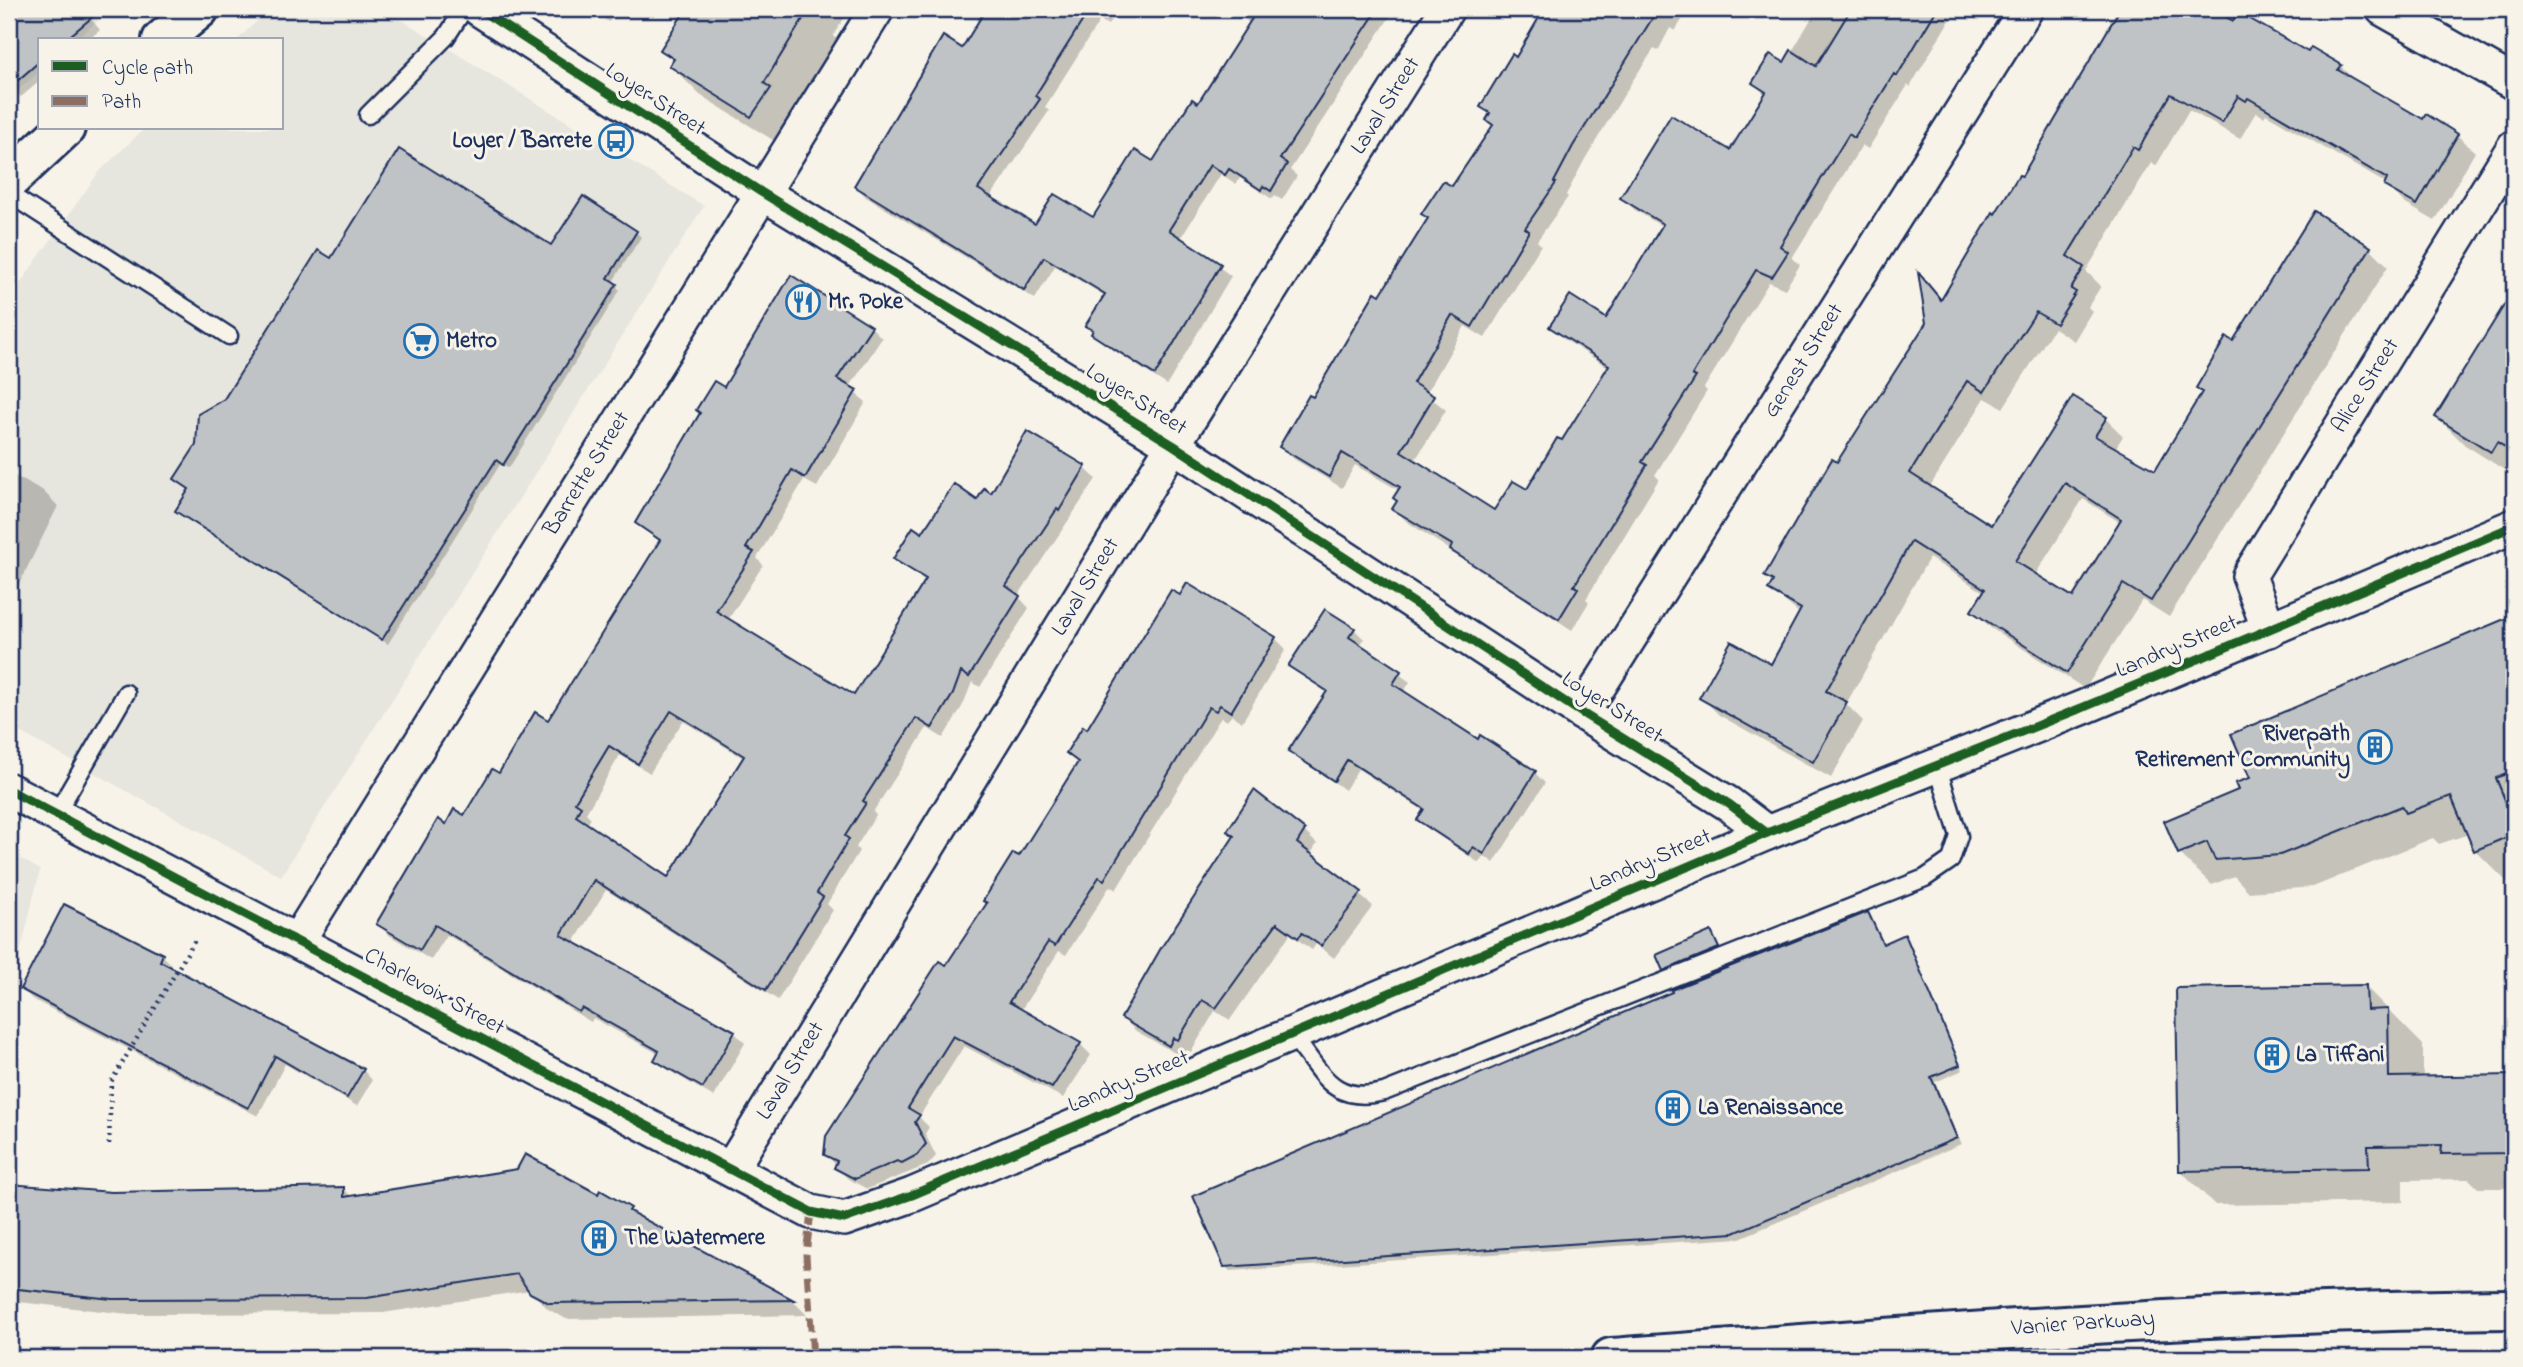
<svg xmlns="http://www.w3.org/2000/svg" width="2523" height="1367" font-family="'Indie Flower',sans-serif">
<rect width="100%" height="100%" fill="#f7f3e8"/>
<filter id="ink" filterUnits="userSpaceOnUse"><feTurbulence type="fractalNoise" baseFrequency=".0143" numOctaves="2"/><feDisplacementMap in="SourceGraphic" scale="14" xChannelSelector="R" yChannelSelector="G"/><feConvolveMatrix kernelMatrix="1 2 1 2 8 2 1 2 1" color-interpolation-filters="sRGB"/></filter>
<g filter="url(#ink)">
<g fill="#e6e5de">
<path d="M9,9H112L75,40H40V71L11,96Z"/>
<path d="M270,9H384L704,206L281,876L9,726V299L99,172L145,128H282V40H237Z"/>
<path d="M9,852L40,870L9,999Z"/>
</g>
<g fill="#0003" fill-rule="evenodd">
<path d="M20,9H83L100,30L88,40H40V81L21,97L9,85V18Z"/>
<path d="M587,9H616L609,22Z"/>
<path d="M688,9H850L833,36L837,40L793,113L781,145L700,95L671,66L674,61L663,50Z"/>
<path d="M988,9H1117L1108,25L1100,20L1045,107L1049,111L990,198L1035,226L1093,219L1153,163L1199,105L1250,24L1239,13L1242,9H1395L1290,170L1297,176L1282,200L1275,196L1272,199L1240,178L1236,184L1221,174L1181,238L1231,276L1167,385L1104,344L1087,325L1105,296L1055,266L1035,299L866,197L856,186L962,50Z"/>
<path d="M1547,9H1689L1675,31L1670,28L1658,51L1654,49L1633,80L1585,159L1566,195L1568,197L1537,241L1541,245L1485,338L1465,326L1426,394L1446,410L1414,462L1495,512L1527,492L1609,368L1564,339L1552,327L1607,320L1663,227L1635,210L1622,198L1730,152L1766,95L1754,83L1784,65L1817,9H1956L1910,87L1908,85L1868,149L1862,145L1792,258L1800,265L1785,289L1769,282L1704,388L1707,391L1655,475L1659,479L1586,599L1589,602L1572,630L1406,521L1394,508L1400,491L1355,465L1342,488L1294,459L1281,446L1429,219L1423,214L1452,188L1494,126L1488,120L1491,115L1482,107Z"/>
<path d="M2117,9H2237L2235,13L2309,55L2340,66L2357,82L2424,121L2457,135L2475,152L2435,221L2404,203L2387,184L2266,114L2264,117L2256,112L2240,139L2189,110L2156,166L2151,163L2086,271L2101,286L2088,307L2092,311L2074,341L2054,328L2003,408L1985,398L1929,488L1992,527L2106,419L2123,436L2115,449L2155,473L2234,343L2370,248L2388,266L2169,617L2142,600L2085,689L1991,628L1973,611L1985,593L1929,558L1846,704L1863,721L1831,778L1719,715L1701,697L1771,666L1800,614L1770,589L1774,583L1767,576L1928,323L1920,277L1942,301L2023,178L2108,31L2106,29ZM2083,499L2121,523L2074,599L2035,575Z"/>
<path d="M636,232L641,237L612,283L620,290L509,468L501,463L388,644L182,515L191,490L176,479L226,400L332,260L552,248Z"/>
<path d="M2514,292V476L2465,445L2437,417Z"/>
<path d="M871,327L882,338L849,388L866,402L817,487L804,480L757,558L763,565L728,620L854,698L926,582L895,559L923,535L992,495L1085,468L1096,479L1018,596L1029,608L980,687L972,682L963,705L943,738L927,728L873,812L876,815L856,847L859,851L827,904L833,910L778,1000L606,890L573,944L734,1032L745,1043L714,1097L668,1070L657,1059L659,1054L593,1018L591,1022L447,935L431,960L389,935L378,924L446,826L465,818L549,722L661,543L637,523L725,390ZM683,721L745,759L669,879L587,825L591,818L586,813L620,755L650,773Z"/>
<path d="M9,473L42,490L58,506L16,590L9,586Z"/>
<path d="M2514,617V879L2507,882L2475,850L2469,834L2439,844L2433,838L2313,887L2249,892L2234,876L2212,885L2179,853L2252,779L2233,735Z"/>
<path d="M1354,629L1364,639L1360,646L1410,682L1403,693L1478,741L1535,773L1545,783L1494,863L1484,856L1479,863L1429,829L1419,820L1424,811L1358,769L1345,790L1291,751L1327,693L1290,666Z"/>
<path d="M1275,638L1286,649L1242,722L1232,715L1227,721L1221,717L1116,890L1110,886L1066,955L1059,951L1021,1010L1080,1044L1091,1055L1063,1098L964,1046L919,1117L929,1127L925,1134L936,1156L928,1165L867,1189L847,1178L826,1154L1079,764L1068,753L1088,731Z"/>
<path d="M1304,831L1317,844L1310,855L1373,906L1334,958L1316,944L1312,950L1290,934L1230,1020L1215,1011L1191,1052L1187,1050L1182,1057L1136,1031L1123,1018Z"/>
<path d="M1868,914L1885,945L1904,936L1909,941L1963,1070L1935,1082L1961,1144L1740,1238L1230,1271L1225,1266Z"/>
<path d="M1711,933L1722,953L1669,975L1664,970Z"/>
<path d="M162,955L172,965L170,968L363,1070L372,1080L357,1106L285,1064L258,1116L32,999L22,989Z"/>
<path d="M2365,986L2423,1045V1078L2514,1077V1188H2478L2469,1179L2403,1180V1202L2215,1205L2180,1170Z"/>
<path d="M9,1186L112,1194L344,1189L352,1197L598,1196L601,1192L639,1218L793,1301L807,1315L566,1319L548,1309L530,1290L383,1313L129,1314L9,1301Z"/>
</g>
<g fill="#c0c3c5" stroke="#1b2f5e" stroke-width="2" fill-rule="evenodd">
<path d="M9,9H102L65,40H40V61L9,88Z"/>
<path d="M686,9H809L764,83L771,88L751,117L669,66L674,59L660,50Z"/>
<path d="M986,9H1090L1035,96L1040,99L978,189L1035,224L1054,194L1093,217L1135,150L1153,161L1192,99L1198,103L1258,9H1378L1280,159L1287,164L1271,191L1263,186L1261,190L1229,169L1225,175L1210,165L1169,230L1221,264L1155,375L1091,334L1093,330L1085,326L1105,294L1044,257L1024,290L854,186L943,36L962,48Z"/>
<path d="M1544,9H1658L1573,146L1554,182L1556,183L1525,228L1529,231L1472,327L1452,315L1413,383L1434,396L1401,451L1494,510L1513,481L1527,489L1557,438L1562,440L1609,365L1549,327L1570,295L1606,318L1663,224L1620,198L1671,115L1730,150L1766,92L1752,83L1770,54L1784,62L1791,50L1816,66L1851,9H1937L1897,76L1894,74L1854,138L1849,134L1780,246L1788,252L1772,277L1756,270L1692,375L1696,377L1642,462L1647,465L1574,586L1578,588L1559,619L1450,550L1452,545L1392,509L1397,501L1393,498L1400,487L1342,453L1329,477L1279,447L1309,395L1313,397L1375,292L1380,295L1428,218L1421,214L1443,181L1452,186L1493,125L1486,120L1490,113L1480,107L1512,54L1516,57Z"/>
<path d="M2120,9H2212L2233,21L2238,12L2308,52L2311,47L2342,65L2338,70L2423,119L2426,114L2458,134L2417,205L2384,186L2387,179L2248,98L2246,101L2238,96L2222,123L2171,94L2138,150L2133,147L2067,256L2084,267L2071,289L2076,292L2056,324L2036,312L1984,392L1967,381L1910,473L1991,525L2073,396L2107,417L2095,436L2155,470L2202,392L2196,388L2226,337L2233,341L2314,211L2371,247L2151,601L2123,584L2067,673L1971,611L1985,589L1911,542L1826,691L1847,702L1813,762L1699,698L1731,641L1771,664L1801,609L1768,590L1773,581L1764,576L1832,459L1837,462L1926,323L1918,272L1941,300L1993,212L1995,214L2019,175L2022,176ZM2065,483L2121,519L2073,597L2015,561Z"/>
<path d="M399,149L551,245L583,196L637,231L608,278L617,284L503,465L496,460L382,640L175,511L189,489L174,479L196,445L198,414L224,399L318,250L331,258Z"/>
<path d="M791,275L872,326L837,379L857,390L805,478L792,470L746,548L754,552L716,611L854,695L926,579L893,559L913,527L922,533L954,484L977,500L984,488L991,493L1027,431L1086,466L1059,511L1057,509L1006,586L1020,596L969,677L961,672L953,694L932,728L916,718L863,801L866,803L845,836L849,839L817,893L823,897L766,990L594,880L561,935L735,1031L703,1088L654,1060L659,1051L582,1008L579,1012L435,925L420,950L376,924L438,819L446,824L454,809L464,815L492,769L499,773L535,712L548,720L660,540L635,523L700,413L696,410L714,381L724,387ZM671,711L744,756L668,877L576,816L581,806L575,802L609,746L638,764Z"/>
<path d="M2514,289V453L2497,442L2491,452L2435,417Z"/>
<path d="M1187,583L1276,637L1231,712L1220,705L1216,711L1209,707L1104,880L1099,877L1055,946L1048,942L1009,1002L1081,1043L1052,1088L953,1036L908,1108L920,1115L915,1122L926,1144L917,1155L902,1163L897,1161L855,1179L834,1168L837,1161L824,1155L826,1136L939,961L946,965L987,903L983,901L1013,853L1019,856L1078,762L1066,753L1083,726L1087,729L1171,590L1180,595Z"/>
<path d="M1325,609L1355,628L1349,637L1401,671L1393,684L1478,739L1480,735L1536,771L1484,854L1473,847L1469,854L1417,820L1424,809L1347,760L1334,781L1288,751L1327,691L1288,666Z"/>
<path d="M2514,615V771L2496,778L2514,822V834L2474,851L2451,796L2406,813L2402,806L2280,855L2215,860L2207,842L2178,854L2164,821L2238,790L2235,783L2250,778L2231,734Z"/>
<path d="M1254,790L1305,830L1297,843L1362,892L1321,946L1302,933L1298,938L1277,923L1216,1008L1202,1000L1178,1040L1173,1038L1169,1046L1121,1018L1161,948L1234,836L1227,831Z"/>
<path d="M64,904L163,954L160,961L364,1069L347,1098L275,1056L248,1108L20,989Z"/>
<path d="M1868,912L1883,944L1905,934L1960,1065L1931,1077L1957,1138L1734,1233L1224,1267L1193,1196L1672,992L1671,990Z"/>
<path d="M1711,931L1719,948L1663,971L1656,955Z"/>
<path d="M2366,985L2367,1010L2388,1009L2389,1077L2514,1075V1153L2441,1154L2442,1145L2368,1146L2369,1168L2179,1171L2176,988Z"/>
<path d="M525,1154L598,1194L600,1190L631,1208L629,1211L794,1300L549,1303L530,1293L517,1274L367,1298L112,1299L9,1288V1184L112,1192L344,1187V1197L517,1169Z"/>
</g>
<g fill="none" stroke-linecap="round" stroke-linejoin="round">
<g stroke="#1b2f5e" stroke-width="21">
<g id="service">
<path d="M368,115L446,37L464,9"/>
<path d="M9,194L229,336"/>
<path d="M56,814L126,693"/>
<path d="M1291,1034C1322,1071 1330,1105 1384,1092L1925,878L1951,860L1959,836L1937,765"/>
</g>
</g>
<g stroke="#1b2f5e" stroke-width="38">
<g id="minor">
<path d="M479,9L761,192L1173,445L1582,713L1729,804L1767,833"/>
<path d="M2383,9L2514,83"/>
<path d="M2269,630L2249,576L2514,147"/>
<path d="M1582,713L2026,9"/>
<path d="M9,790L811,1212L844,1219L912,1195L1767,833L2084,707L2514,526"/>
<path d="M298,940L877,9"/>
<path d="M731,1169L1173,445L1447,9"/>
</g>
</g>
<g stroke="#1b2f5e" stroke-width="44">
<g id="secondary">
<path d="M162,40L199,9"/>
<path d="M9,180L65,128"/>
</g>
</g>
<g stroke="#1b2f5e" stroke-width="44">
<path id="primary" d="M1611,1358C1912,1336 2212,1311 2514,1309"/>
</g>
<path stroke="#1b2f5e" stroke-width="4.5" stroke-dasharray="2 5" stroke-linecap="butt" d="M109,1144L111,1082L195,940"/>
<use href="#service" stroke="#f7f3e8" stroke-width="16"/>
<use href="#minor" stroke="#f7f3e8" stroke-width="33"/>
<use href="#secondary" stroke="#f7f3e8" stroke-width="38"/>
<use href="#primary" stroke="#f7f3e8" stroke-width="38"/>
<path stroke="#8d6e63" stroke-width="7" stroke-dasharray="14 7" stroke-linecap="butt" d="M811,1212L806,1255L813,1358"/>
<g stroke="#f7f3e8" stroke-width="13">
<g id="cycleway">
<path d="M479,9L761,192L1173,445L1582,713L1729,804L1767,833"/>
<path d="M9,790L811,1212L844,1219L912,1195L1767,833L2084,707L2514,526"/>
</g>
</g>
<use href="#cycleway" stroke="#1b5e20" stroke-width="9"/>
</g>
</g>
<defs>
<g id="bus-ring" transform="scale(1.75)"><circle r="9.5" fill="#f7f3e8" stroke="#1f6fb2" stroke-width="1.5"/><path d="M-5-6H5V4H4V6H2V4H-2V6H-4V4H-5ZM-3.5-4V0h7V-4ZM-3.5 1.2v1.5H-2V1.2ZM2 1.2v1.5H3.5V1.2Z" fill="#1f6fb2"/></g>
<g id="restaurant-ring" transform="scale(1.75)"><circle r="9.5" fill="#f7f3e8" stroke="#1f6fb2" stroke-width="1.5"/><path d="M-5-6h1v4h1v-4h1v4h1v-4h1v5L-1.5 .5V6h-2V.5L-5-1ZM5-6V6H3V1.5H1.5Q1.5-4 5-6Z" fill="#1f6fb2"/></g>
<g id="supermarket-ring" transform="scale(1.75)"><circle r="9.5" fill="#f7f3e8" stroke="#1f6fb2" stroke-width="1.5"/><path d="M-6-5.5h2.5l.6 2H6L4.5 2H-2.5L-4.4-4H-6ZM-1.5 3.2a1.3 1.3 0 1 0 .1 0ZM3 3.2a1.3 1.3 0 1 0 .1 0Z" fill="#1f6fb2"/></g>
<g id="building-ring" transform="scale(1.75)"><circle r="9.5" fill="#f7f3e8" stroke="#1f6fb2" stroke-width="1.5"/><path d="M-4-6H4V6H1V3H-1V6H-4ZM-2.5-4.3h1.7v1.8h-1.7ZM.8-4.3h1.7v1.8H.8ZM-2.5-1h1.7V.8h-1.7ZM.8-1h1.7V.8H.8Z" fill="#1f6fb2"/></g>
</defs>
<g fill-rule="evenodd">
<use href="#bus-ring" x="616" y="141"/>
<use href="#restaurant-ring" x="803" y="302"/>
<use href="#supermarket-ring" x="421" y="341"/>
<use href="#building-ring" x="2375" y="747"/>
<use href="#building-ring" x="2272" y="1055"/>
<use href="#building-ring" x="1673" y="1108"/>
<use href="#building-ring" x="599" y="1238"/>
</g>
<g text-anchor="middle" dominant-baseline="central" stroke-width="6" stroke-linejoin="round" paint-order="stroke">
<g font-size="23" fill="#1b2f5e" stroke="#f7f3e8">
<text transform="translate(655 100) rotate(33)">Loyer Street</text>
<text transform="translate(1386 106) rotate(-58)">Laval Street</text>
<text transform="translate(1804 361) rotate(-58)">Genest Street</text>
<text transform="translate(2366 386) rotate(-58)">Alice Street</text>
<text transform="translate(1136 400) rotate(32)">Loyer Street</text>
<text transform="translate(587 474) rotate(-58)">Barrette Street</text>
<text transform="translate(1086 587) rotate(-59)">Laval Street</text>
<text transform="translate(2177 647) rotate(-23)">Landry Street</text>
<text transform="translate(1612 708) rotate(32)">Loyer Street</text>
<text transform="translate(1651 861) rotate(-23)">Landry Street</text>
<text transform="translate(434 992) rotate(29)">Charlevoix Street</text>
<text transform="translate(791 1071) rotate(-59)">Laval Street</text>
<text transform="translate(1129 1082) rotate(-23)">Landry Street</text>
<text transform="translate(2083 1324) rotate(-4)">Vanier Parkway</text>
</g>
<g font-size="23" font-weight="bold" fill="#1b2f5e" stroke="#f7f3e8" text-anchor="start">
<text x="592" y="141" text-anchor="end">Loyer / Barrete</text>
<text x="828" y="302">Mr. Poke</text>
<text x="446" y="341">Metro</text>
<text x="2350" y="734" text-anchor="end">Riverpath<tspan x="2350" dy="26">Retirement Community</tspan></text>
<text x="2296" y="1055">La Tiffani</text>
<text x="1698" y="1108">La Renaissance</text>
<text x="624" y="1238">The Watermere</text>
</g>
</g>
<rect width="2523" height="1367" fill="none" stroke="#f7f3e8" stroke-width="35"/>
<rect x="18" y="18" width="2488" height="1332" fill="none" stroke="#1b2f5e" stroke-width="2.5" filter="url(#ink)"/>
<rect x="38" y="38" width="245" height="91" fill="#f7f3e8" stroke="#9fa5b1" stroke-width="2"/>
<rect x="52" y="61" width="35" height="10" fill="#1b5e20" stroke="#9fa5b1" stroke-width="2"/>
<text x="102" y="74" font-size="21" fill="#1b2f5e">Cycle path</text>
<rect x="52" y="96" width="35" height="10" fill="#8d6e63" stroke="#9fa5b1" stroke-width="2"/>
<text x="102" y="108" font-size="21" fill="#1b2f5e">Path</text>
</svg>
